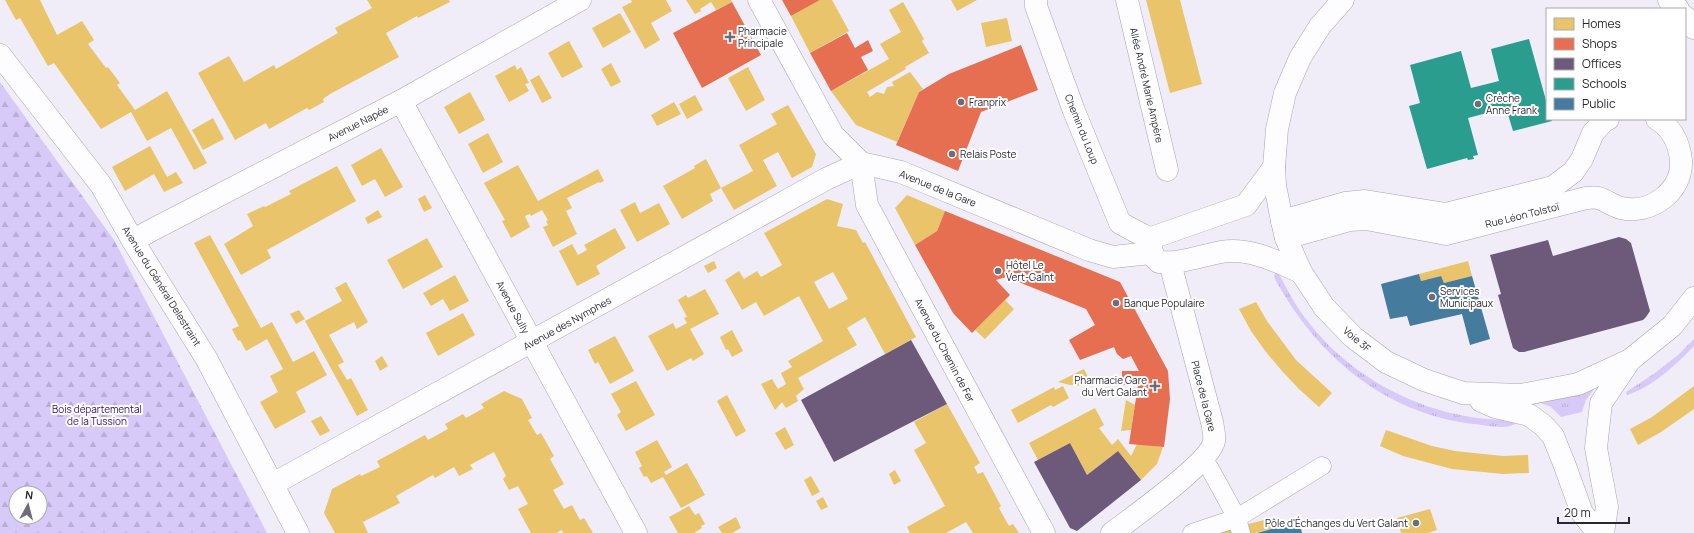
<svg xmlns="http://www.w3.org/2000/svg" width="1694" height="533" font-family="Manrope,sans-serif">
<defs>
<pattern id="grass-tufts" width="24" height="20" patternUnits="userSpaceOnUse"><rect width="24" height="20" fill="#d7caf8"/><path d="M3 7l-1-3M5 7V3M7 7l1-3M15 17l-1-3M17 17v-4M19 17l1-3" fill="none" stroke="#b9aed5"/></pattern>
<pattern id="forest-firs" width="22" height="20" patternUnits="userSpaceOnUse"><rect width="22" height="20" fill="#d7caf8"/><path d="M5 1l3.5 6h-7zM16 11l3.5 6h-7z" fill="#b9aed5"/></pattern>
</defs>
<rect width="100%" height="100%" fill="#f0edf9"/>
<g fill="url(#grass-tufts)">
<path d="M1275,273L1279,274C1287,289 1295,305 1306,319C1353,382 1433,421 1512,420L1515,424C1505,430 1486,425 1474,424C1384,414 1315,354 1274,277Z"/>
<path d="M1694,339V346C1677,364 1651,388 1627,395L1626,392L1655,373L1678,355Z"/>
<path d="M1595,388L1586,400L1582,412L1561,417L1551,407L1539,402Z"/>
</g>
<path fill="url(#forest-firs)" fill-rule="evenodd" d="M0,82L114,240L267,533H0ZM16,493H40V517H16Z"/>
<g fill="#e9c46a" fill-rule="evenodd">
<path d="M5,0H40L57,35L82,21L94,40L88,44L106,68L108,67L120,83L117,85L135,110L167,91L207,163L194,170L171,128L147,141L131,112L101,129L54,63L48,66L20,18L16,20Z"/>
<path d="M367,0H449L450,2L418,18L417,16L386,33L399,57L330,94L323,99L324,102L309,110L307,108L269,129L266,123L235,140L198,73L229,56L244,82L274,65L276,69L338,33L335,28L372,8Z"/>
<path d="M631,0H666L672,11L651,23L660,40L645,49L622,7L632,2Z"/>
<path d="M686,0H731L732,2L716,10L711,2L700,9L701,11L695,14Z"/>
<path d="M820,0H832L849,31L810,53L791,16Z"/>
<path d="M951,0H977L957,11Z"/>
<path d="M1146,0H1180L1202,84L1170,93Z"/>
<path d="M903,2L924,39L922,41L929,53L905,67L906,69L867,92L870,97L877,92L884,94L887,87L894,86L892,82L910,72L923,89L919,92L897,142L856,125L831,91L889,59L880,44L901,32L889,10Z"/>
<path d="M620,13L631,32L603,48L592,28Z"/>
<path d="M1007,18L1012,41L986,47L981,23Z"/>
<path d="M569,41L583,67L562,78L548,53Z"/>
<path d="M611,63L621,82L611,87L601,69Z"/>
<path d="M515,65L517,70L521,67L529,83L525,84L529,91L509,102L495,76Z"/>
<path d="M748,67L765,100L746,111L728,78Z"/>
<path d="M539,75L552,98L542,103L530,80Z"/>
<path d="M470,92L485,120L459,134L444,107Z"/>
<path d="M695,95L703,110L687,119L679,104Z"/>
<path d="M674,102L681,114L657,126L651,115Z"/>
<path d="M788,105L816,154L812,167L792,178L778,152L763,160L777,186L734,210L721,188L753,171L739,145L777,124L771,114Z"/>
<path d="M213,118L224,139L203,150L192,130Z"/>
<path d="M488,133L503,162L483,173L468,144Z"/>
<path d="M150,146L171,184L167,177L176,172L183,183L164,192L154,174L125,191L112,167Z"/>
<path d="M381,148L403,187L385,197L375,179L362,186L351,165Z"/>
<path d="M706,159L721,188L710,194L713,201L682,219L663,186L695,168L694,166Z"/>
<path d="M518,165L538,201L598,169L604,181L600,183L599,182L567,198L572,208L566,211L577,234L553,247L543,227L548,225L546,221L548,220L542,210L531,216L530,214L525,216L530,227L511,238L502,221L505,220L484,183Z"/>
<path d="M337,166L356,201L267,250L271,258L241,275L224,244L253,226L247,214L264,206L265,207L291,194L289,191Z"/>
<path d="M425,195L432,208L424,212L418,199Z"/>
<path d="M907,195L945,211L937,231L915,245L895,208Z"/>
<path d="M827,199L843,204L837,226L856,230L863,243L865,242L916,337L885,354L865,317L847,328L857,345L798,378L804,389L796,396L798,401L786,408L782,402L775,410L761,384L772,379L778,389L786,384L781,373L792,367L788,361L823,341L799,296L764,316L756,302L742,310L725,280L739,271L744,279L757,271L761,277L782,265L764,233ZM833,272L848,299L829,309L814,282Z"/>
<path d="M635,202L640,213L659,203L670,224L637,242L620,210Z"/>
<path d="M378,210L382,217L368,224L365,218Z"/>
<path d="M615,228L626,248L596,266L600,274L577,286L559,251L572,244L578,255L587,250L584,245Z"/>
<path d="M210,235L261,328L272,322L293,362L314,351L327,375L296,392L306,412L275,429L260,402L278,392L270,376L283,369L267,339L246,351L240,340L238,341L232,329L239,326L194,243Z"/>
<path d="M427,238L443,267L403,289L387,260Z"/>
<path d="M714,261L717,268L708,273L704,266Z"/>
<path d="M1468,261L1472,276L1444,283L1441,276L1421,281L1419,274Z"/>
<path d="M455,275L469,301L450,311L443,299L431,306L423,293Z"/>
<path d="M346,282L368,322L357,329L354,322L329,335L344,362L338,365L347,380L351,378L368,410L357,416L305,321L342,301L335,288Z"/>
<path d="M705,289L719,314L690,329L704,354L693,361L691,358L667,371L648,336L673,323L676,329L687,323L684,318L687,317L678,300L686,295L688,298Z"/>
<path d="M1005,300L1014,309L985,339L975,330Z"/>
<path d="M1256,302L1267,321L1296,360L1332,393L1319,407L1299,389L1282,371L1266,352L1251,331L1239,309Z"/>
<path d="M299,310L305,319L296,324L290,314Z"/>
<path d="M463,313L475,335L438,356L426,333Z"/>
<path d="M732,330L743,351L732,357L728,349L726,350L720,337Z"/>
<path d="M615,336L634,371L610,384L598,362L595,364L588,350Z"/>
<path d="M382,356L388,366L380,371L375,361Z"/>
<path d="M1084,369L1087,375L1086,386L1070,385L1058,382Z"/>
<path d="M636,381L655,415L626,431L617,415L621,412L611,394Z"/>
<path d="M1063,386L1069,398L1053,407L1051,405L1018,423L1011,410L1054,387L1055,390Z"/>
<path d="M1694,386V409L1661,432L1638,445L1630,429L1652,417Z"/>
<path d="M504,391L522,399L532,418L528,420L537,435L541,433L554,456L550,459L564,484L553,490L564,509L572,505L580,520L584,518L593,533H563L562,530L556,533H531L518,509L528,504L518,486L509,490L503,479L506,476L494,452L470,465L473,469L459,476L454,467L435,478L433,475L396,496L400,503L363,522L368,533H335L324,513L332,489L360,474L361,476L380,467L377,461L425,435L428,440L448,429L445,424L463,414L466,418L484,408L481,404Z"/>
<path d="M727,395L746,431L736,437L717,401Z"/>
<path d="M1126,400L1135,405L1131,430L1121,431Z"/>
<path d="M947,404L980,463L974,467L978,474L983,472L1001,506L999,508L1009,526L1013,524L1019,533H973L966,522L946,533H910L907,527L945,506L914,450L926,443L914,422Z"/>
<path d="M1095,408L1104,425L1099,428L1112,445L1118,439L1131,456L1137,444L1163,447L1157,464L1141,480L1118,451L1087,475L1070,443L1038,460L1029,443Z"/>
<path d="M321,416L330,431L320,436L311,421Z"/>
<path d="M785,427L794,445L785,450L775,433Z"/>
<path d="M1386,430L1432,446L1455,451L1503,456L1528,455L1529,473L1503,474L1452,469L1403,456L1380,446Z"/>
<path d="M657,440L672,467L664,472L666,475L687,463L705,495L681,508L663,477L651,483L647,476L644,477L639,468L642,466L635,452Z"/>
<path d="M895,470L901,481L894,485L889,474Z"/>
<path d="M811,476L820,492L812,496L804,480Z"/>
<path d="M823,497L828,507L821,510L816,501Z"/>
<path d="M689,506L695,515L699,513L705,524L701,526L702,528L694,533H678L669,517Z"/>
<path d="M1430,509L1437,530L1428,533H1401L1397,518Z"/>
<path d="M736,517L741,528L732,533H722L718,527Z"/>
<path d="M1272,518L1277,521L1280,526L1255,533H1213Z"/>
</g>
<g fill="#e76f51">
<path d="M782,0H820L791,16Z"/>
<path d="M732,2L761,55L702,88L673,33Z"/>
<path d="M847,33L855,48L868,40L873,51L861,57L868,70L831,91L810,53Z"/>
<path d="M1021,45L1038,90L981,112L958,171L896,145L919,92L949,74Z"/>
<path d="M945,211L1120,282L1168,371L1170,399L1164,447L1129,444L1138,385H1122V371H1139L1131,356L1123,359L1117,354L1114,347L1080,360L1069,340L1095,325L1086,309L1006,277L996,280L1010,295L972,333L953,313L915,245L937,231Z"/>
</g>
<g fill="#6d597a">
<path d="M1619,237L1626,239L1631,243L1650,311L1646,317L1643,320L1524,352H1519L1513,348L1498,295L1501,294L1490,255L1548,240L1553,256Z"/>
<path d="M911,340L947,404L834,462L801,400Z"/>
<path d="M1070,443L1087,475L1118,451L1141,480L1077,531L1070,528L1034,462Z"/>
</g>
<path fill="#2a9d8f" d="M1529,39L1547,104V119H1551L1552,121L1513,131L1506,108L1468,118L1478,155L1473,156L1474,159L1468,160L1467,158L1427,169L1409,106L1420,103L1410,65L1461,51L1471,88L1499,81L1491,49Z"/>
<g fill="#457b9d">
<path d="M1419,274L1421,281L1441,276L1444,283L1472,276L1490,339L1470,345L1462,314L1410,326L1407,316L1390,319L1381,284Z"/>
<path d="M1299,521L1302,533H1257Z"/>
</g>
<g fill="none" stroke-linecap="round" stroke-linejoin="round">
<g stroke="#a8a6b1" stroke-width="19">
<g id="pedestrian">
<path d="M1209,467L1237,518L1241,533"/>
<path d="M1192,533L1237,518L1322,466"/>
</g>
</g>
<g stroke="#a8a6b1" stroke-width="23">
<g id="minor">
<path d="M1036,0V6L1074,111L1120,223L1152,240"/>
<path d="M1127,0L1167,170"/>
<path d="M0,55L101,185L133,241L206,358L298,533"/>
<path d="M401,101L636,533"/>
<path d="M1274,167L1246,205L1154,237C1149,247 1151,255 1159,262C1180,264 1200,256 1221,252C1249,247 1275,261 1301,272"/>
<path d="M1282,221L1345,203L1365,201L1446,214L1553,187L1573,172L1582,159L1593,133L1604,121L1608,119"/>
<path d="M1286,238L1350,220L1366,219L1446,234L1586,198C1590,198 1595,197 1598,198C1606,200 1613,206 1621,208C1651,215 1683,191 1681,160C1679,143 1672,128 1657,119"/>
<path d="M133,241L150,231L401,101L580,0"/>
<path d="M273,484L826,179L861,163L867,205L1044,533"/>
<path d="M1112,533C1132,518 1211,462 1214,441C1215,435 1213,428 1212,422L1170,263"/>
</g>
</g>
<g stroke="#a8a6b1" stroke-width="23">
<path id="tertiary" d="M759,0L833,135L861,163L901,172L1089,250L1113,257L1151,253"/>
</g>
<g stroke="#a8a6b1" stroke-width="23">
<g id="secondary">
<path d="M1343,0L1320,26L1300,58L1285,93L1277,129L1274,167L1275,185L1282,221L1286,238L1301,272L1324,307L1353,337L1386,362L1424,380L1463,393L1521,395L1578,384L1630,360L1672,326L1694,298"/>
<path d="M1669,0L1678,9"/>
<path d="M1685,17L1694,28"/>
<path d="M1481,401L1495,407L1529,415L1543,425L1553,436L1565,466L1582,513L1598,533"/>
<path d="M1603,533L1607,507L1596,448L1601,403L1630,360"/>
</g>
</g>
<use href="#pedestrian" stroke="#fdfcfe" stroke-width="18"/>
<use href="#minor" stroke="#fdfcfe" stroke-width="22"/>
<use href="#tertiary" stroke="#fdfcfe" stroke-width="22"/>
<use href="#secondary" stroke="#fdfcfe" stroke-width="22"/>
</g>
<g fill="#6f6c79" stroke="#fff" stroke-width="1.5">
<path d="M728 31h4v4h4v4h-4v4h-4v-4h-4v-4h4z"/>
<circle cx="961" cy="102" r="4"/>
<circle cx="1478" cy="104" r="4"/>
<circle cx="952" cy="154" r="4"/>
<circle cx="998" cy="271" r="4"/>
<circle cx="1432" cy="297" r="4"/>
<circle cx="1116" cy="303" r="4"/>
<path d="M1153 380h4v4h4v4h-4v4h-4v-4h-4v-4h4z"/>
<circle cx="1416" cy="523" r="4"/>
</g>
<g text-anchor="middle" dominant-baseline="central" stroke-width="4" stroke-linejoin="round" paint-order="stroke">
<g font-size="10" fill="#2a2734" stroke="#fff" text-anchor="start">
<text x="738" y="31">Pharmacie<tspan x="738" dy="12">Principale</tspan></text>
<text x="1486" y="98">Crèche<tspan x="1486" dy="12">Anne Frank</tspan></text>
<text x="969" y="102">Franprix</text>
<text x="960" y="154">Relais Poste</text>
<text x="1006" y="265">Hôtel Le<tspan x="1006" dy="12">Vert-Galnt</tspan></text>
<text x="1440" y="291">Services<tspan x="1440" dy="12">Municipaux</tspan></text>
<text x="1124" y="303">Banque Populaire</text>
<text x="1147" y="380" text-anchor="end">Pharmacie Gare<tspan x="1147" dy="12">du Vert Galant</tspan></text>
<text x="1408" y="523" text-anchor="end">Pôle d'Échanges du Vert Galant</text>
</g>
<g font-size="10" fill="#2a2734" stroke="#fff">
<text transform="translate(1147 85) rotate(77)">Allée André Marie Ampère</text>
<text transform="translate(358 123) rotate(-27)">Avenue Napée</text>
<text transform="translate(1082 129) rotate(68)">Chemin du Loup</text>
<text transform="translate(938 188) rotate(22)">Avenue de la Gare</text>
<text transform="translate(1522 215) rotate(-14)">Rue Léon Tolstoï</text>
<text transform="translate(162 286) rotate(58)">Avenue du Général Delestraint</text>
<text transform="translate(513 307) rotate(62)">Avenue Sully</text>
<text transform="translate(567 323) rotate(-29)">Avenue des Nymphes</text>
<text transform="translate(1357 339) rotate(40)">Voie 3F</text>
<text transform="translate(945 350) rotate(62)">Avenue du Chemin de Fer</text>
<text transform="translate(1204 396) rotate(76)">Place de la Gare</text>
</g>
<g font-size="10" fill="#380f69" stroke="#fff">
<text x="97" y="409">Bois départemental<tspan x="97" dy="12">de la Tussion</tspan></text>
</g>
</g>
<rect x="1546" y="8" width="140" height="112" fill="#ffffff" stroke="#aaa9ae"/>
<rect x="1554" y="18" width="20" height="12" fill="#e9c46a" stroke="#aaa9ae"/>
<text x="1582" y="28" font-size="12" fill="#2a2734">Homes</text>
<rect x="1554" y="38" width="20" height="12" fill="#e76f51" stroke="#aaa9ae"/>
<text x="1582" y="48" font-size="12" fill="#2a2734">Shops</text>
<rect x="1554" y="58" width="20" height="12" fill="#6d597a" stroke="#aaa9ae"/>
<text x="1582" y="68" font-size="12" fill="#2a2734">Offices</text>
<rect x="1554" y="78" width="20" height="12" fill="#2a9d8f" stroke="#aaa9ae"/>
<text x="1582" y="88" font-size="12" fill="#2a2734">Schools</text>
<rect x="1554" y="98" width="20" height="12" fill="#457b9d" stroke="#aaa9ae"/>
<text x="1582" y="108" font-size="12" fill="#2a2734">Public</text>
<g transform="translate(28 505) rotate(7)"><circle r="19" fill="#ffffff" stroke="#aaa9ae"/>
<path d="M0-3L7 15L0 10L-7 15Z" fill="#6f6c79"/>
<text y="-6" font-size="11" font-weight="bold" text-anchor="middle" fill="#2a2734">N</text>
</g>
<path d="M1558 517v6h71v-6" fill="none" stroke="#2a2734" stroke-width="2"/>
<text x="1564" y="517" font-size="12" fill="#2a2734" stroke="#ffffff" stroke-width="3" paint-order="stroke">20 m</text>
</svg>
